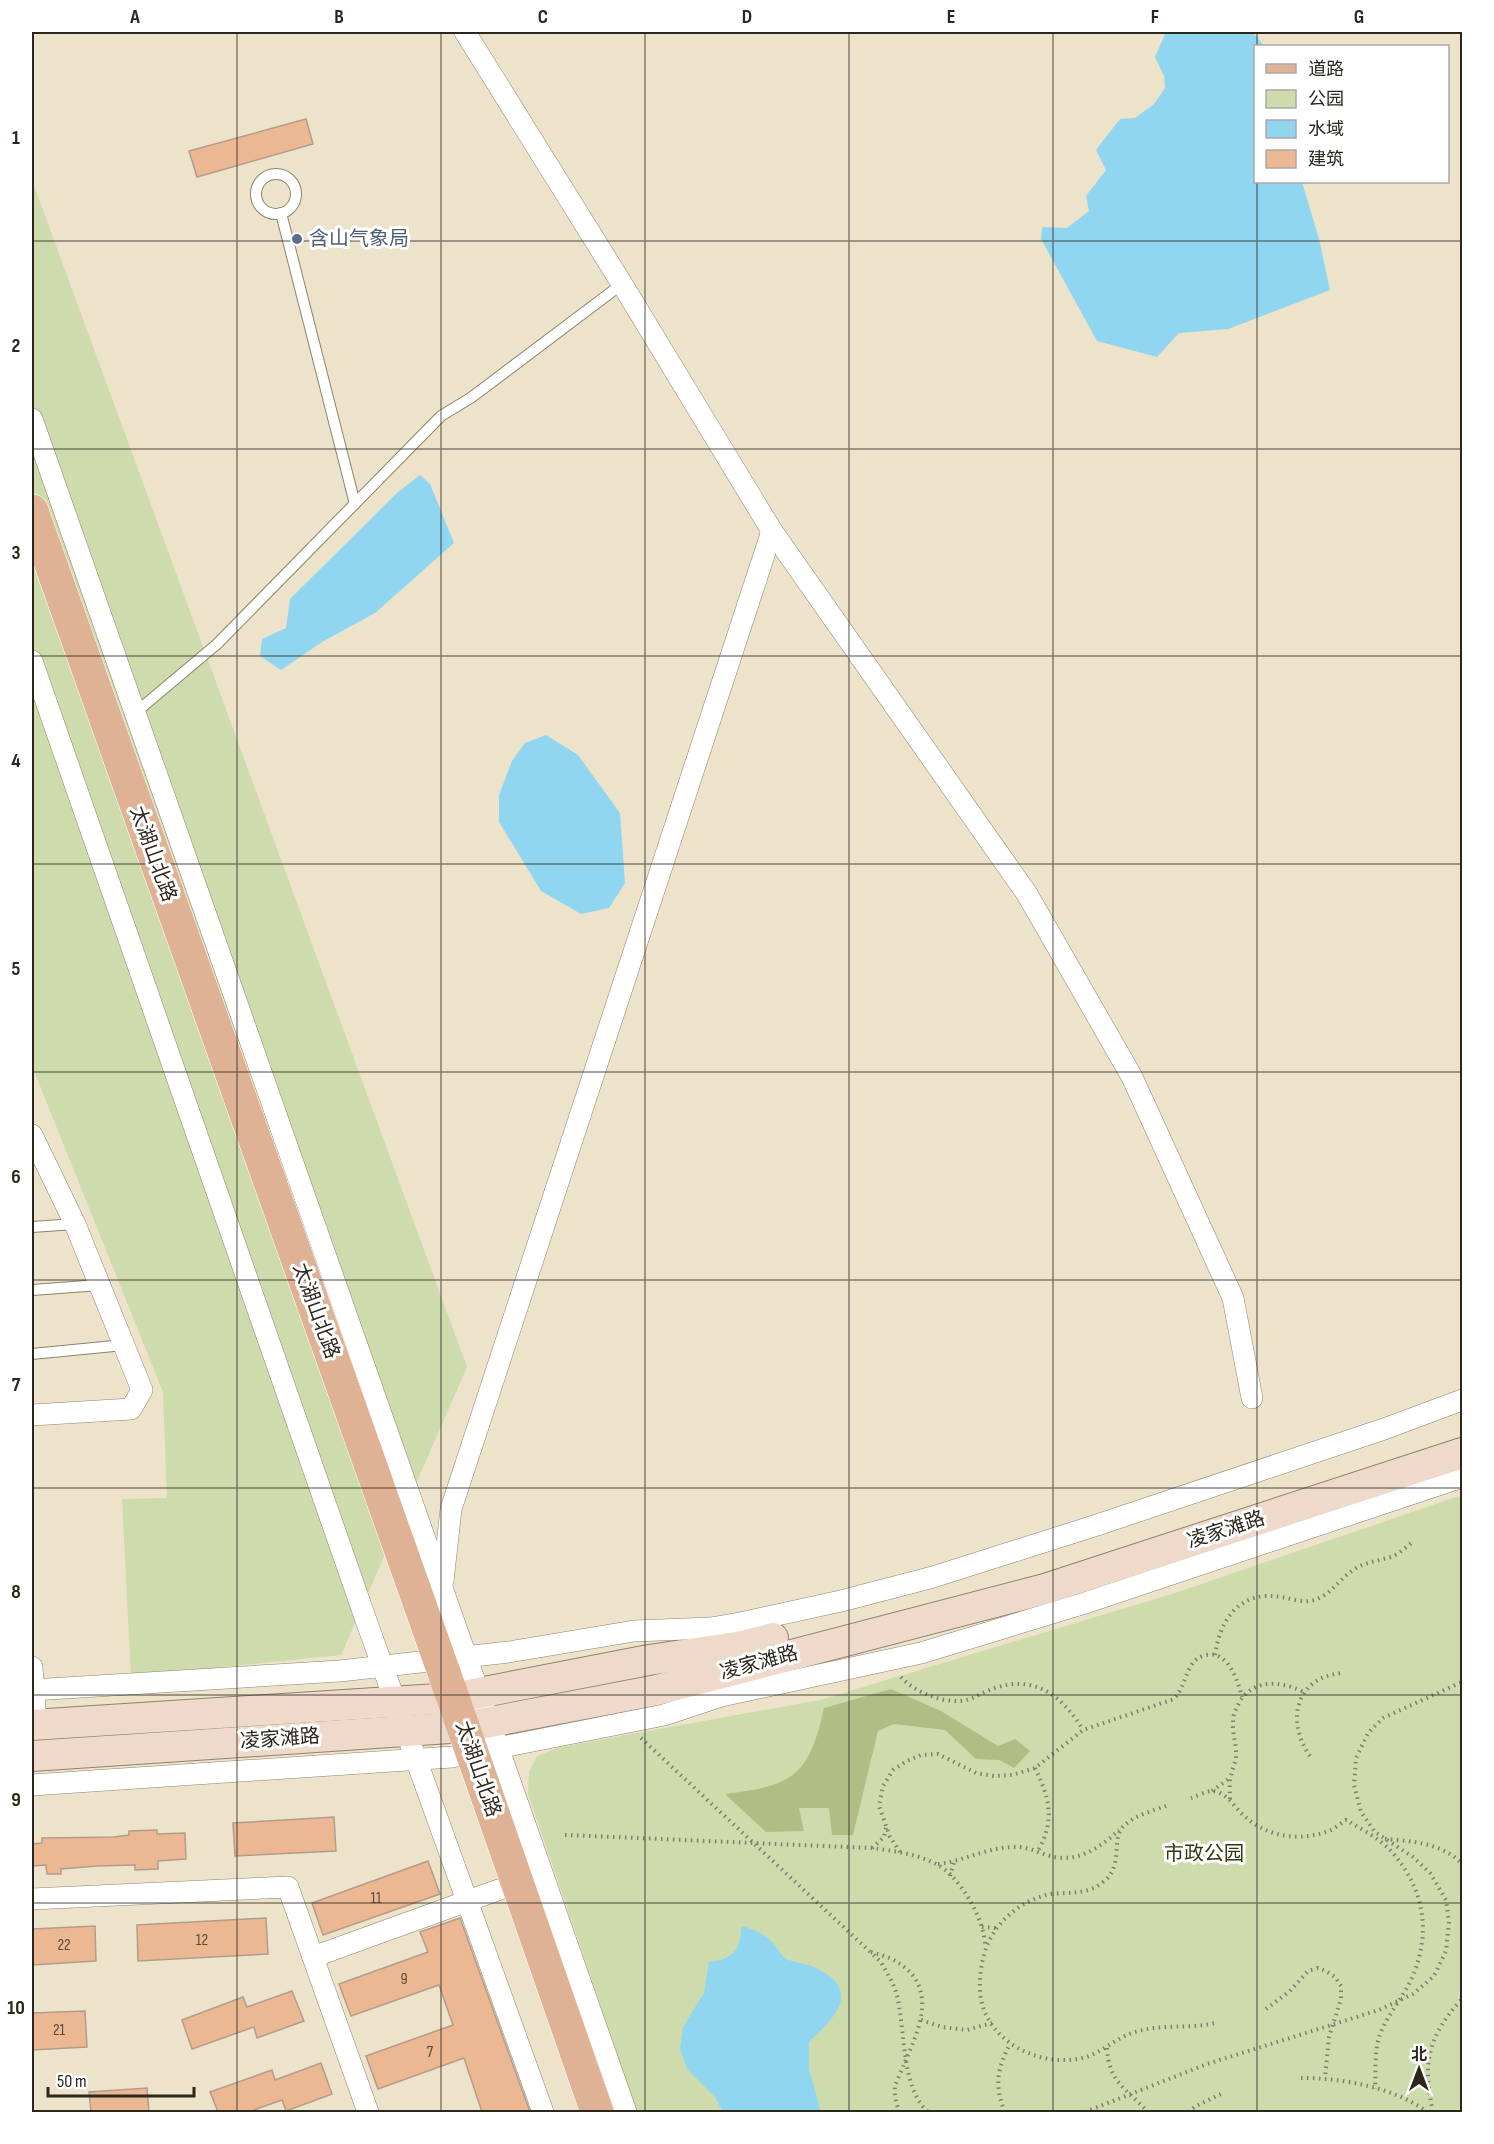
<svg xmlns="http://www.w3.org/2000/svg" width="1494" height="2144" font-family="'Sofia Sans Condensed','Noto Sans SC',sans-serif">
<rect width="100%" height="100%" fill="#ede3ca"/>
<g fill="#cedbad">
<path d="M32,180L467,1367L341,1655L131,1676L122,1499L167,1498L163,1392L32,1066Z"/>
<path d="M1459,1496L1462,1500V2112H637L528,1794L529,1772L537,1756L560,1747L820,1700L1175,1593Z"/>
</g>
<path fill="#b0be86" d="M891,1689L941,1711L998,1746L1015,1739L1030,1751L1014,1768L999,1760L976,1759L945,1730L894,1724L878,1731L853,1835H832L829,1808H799L804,1831L766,1832L725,1794C793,1786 809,1776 824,1708Z"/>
<g fill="#91d6f1">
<path d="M1166,32H1253L1263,45L1256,46V182H1302L1319,239L1330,290L1228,329L1179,333L1157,357L1097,341L1041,239L1042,227L1067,228L1089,211L1086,196L1106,170L1096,150L1120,119L1135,118L1154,104L1165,88L1164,76L1155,57Z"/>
<path d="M420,475L430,484L454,543L375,613L322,642L281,670L260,656L262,639L286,628L290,599L397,493Z"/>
<path d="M546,735L578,755L620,813L625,883L609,908L581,914L541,891L499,822V795L512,761L525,743Z"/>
<path d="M741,1926C752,1928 765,1934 773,1943C777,1947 780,1954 785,1958C793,1963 807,1963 816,1968C863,1991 835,2017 809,2042V2069L821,2112H723L715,2097L687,2069L680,2048L683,2027L704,1993L709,1962C732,1960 742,1949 741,1926Z"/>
</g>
<g fill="#ecb793" stroke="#b49c8d" stroke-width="1.5">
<path d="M306,119L313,144L197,177L189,151Z"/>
<path d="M334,1817L336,1851L235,1856L233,1823Z"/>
<path d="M157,1830V1834L185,1833L186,1859L158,1861V1869L135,1870V1865L97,1866L61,1869V1874H47L46,1865L32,1866V1844L42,1843V1838L114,1837L129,1835V1831Z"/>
<path d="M428,1861L440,1894L323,1935L312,1903Z"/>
<path d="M266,1918L268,1954L138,1961L137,1925Z"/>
<path d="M460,1918L530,2112H482L464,2058L378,2089L366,2056L453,2025L439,1985L351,2016L339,1984L428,1952L420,1932Z"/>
<path d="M95,1926L96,1961L32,1965V1929Z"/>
<path d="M292,1991L304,2021L257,2038L254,2027L192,2049L182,2020L243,1997L247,2007Z"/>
<path d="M85,2011L87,2047L32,2050V2013Z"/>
<path d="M321,2063L332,2094L286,2111L282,2100L248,2112H218L210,2092L272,2070L275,2080Z"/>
<path d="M147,2088L149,2112H91L89,2092Z"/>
</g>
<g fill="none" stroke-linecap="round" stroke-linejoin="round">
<g stroke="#8d836c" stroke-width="12">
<g id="lane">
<circle cx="276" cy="194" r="20"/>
<path d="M281,213L355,504"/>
<path d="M135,713L217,644L441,416L472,397L622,284"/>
<path d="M32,1227L75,1224"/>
<path d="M32,1290L100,1285"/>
<path d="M32,1354L124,1345"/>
</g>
</g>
<g stroke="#8d836c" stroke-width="22">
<g id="street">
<path d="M465,32L622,284L772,531L1027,894L1132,1077L1233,1298L1252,1398"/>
<path d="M32,419L626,2112"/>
<path d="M32,661L367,1623L543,2112"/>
<path d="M32,1135L75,1224L142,1390L131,1409L32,1415"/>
<path d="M443,1581L451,1509L772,531"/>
<path d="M32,1667L36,1724"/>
<path d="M32,1690L340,1671L509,1652L634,1631L711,1628L740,1623L841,1601L933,1577L1097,1525L1384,1429L1462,1400"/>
<path d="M32,1785L452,1757L664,1715L721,1696L921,1653L1085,1603L1462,1477"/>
<path d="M32,1899L288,1887L368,2112"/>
<path d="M313,1957L498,1890"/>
</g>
</g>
<g stroke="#8d836c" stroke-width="32">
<g id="secondary">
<path d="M32,1725L453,1698L649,1660L743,1646L773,1638"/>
<path d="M32,1756L464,1727L657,1690L1045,1589L1462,1453"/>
</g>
</g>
<g stroke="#fff" stroke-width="34">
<path id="primary" d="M32,511L453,1698L597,2112"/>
</g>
<g stroke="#837c6c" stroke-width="4" stroke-dasharray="1.5 4.5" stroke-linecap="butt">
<path d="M1215,1655C1220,1619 1240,1590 1281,1597C1293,1599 1306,1604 1317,1599C1332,1593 1340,1579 1353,1570C1365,1562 1378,1561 1391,1557C1399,1554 1407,1546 1414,1541"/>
<path d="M901,1677C915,1693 948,1706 970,1699C978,1696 986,1691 995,1688C1036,1674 1064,1698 1083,1730"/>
<path d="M641,1738L881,1962C886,1972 893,1982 896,1992C906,2027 900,2087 928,2112"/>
<path d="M1310,1756C1285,1721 1296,1676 1343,1673"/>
<path d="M1035,1768C1050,1799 1055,1820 1038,1851"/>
<path d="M1212,1791L1230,1778"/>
<path d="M1191,1798C1197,1796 1206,1791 1212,1791C1226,1792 1233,1805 1241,1813C1264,1836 1296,1842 1326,1832C1333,1830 1340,1824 1346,1820C1361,1829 1379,1838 1391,1851C1426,1890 1432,1936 1410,1982C1401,2000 1387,2016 1380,2034C1374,2051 1376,2071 1375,2089"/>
<path d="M1230,1799C1230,1792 1229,1783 1231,1776C1232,1770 1235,1764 1236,1758C1237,1746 1232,1733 1233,1721C1233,1714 1236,1709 1239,1703C1253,1678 1281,1681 1304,1692"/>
<path d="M1166,1806C1152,1811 1132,1816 1122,1828C1112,1840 1123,1868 1103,1882C1087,1895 1070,1892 1051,1894C1035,1897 1019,1905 1007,1917C986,1936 979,1963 980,1991C983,2041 1041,2070 1086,2057C1105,2051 1119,2035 1139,2031C1163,2024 1190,2029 1215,2023"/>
<path d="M565,1835L872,1848C894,1851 917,1854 936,1864C960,1876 985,1920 985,1946"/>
<path d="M1385,1839C1411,1841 1443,1843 1462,1864"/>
<path d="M872,1848L884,1837L886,1828"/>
<path d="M900,1852L890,1837L879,1806L883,1786L893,1770L907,1761L921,1755L938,1754L976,1773L994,1776L1012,1775L1035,1768L1083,1730L1174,1699C1183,1689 1184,1678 1191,1666C1194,1660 1199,1657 1206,1655C1228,1650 1238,1681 1242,1697"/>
<path d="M938,1864C964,1861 988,1847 1014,1847C1028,1846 1041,1854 1054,1857C1080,1862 1102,1846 1119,1830"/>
<path d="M950,1876L954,1862"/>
<path d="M982,1927L996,1928"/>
<path d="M871,1952C880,1955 890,1957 897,1962C939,1987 919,2030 904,2064C902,2071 897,2079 895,2086C894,2094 896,2105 900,2112"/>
<path d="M1266,2009L1290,1991L1308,1971L1318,1968L1326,1971L1335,1977L1341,1986V1999L1329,2037L1325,2078"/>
<path d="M921,2020L942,2027L967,2030L992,2023"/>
<path d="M1107,2048C1109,2083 1126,2088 1148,2112"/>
<path d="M1301,2078C1341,2078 1394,2087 1427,2112"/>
<path d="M1005,2112C994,2086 997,2069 1010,2044"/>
<path d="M1085,2112L1207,2064L1379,2010L1413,1994L1434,1976L1446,1951L1449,1922L1446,1900L1430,1873L1413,1857L1375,1832L1361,1812L1354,1785L1356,1758L1368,1733L1383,1718L1462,1682"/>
<path d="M1188,2112L1196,2106L1221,2094"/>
<path d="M1433,2112C1422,2063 1428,2036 1462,1999"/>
</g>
<use href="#lane" stroke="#fff" stroke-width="10"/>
<use href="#street" stroke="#fff" stroke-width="21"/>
<use href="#secondary" stroke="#efd9ca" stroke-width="30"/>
<use href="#primary" stroke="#e0b295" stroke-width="33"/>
</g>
<path fill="none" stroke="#2b271d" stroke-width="1.5" stroke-opacity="0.55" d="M237,32V2112M441,32V2112M645,32V2112M849,32V2112M1053,32V2112M1257,32V46M1257,182V2112M32,241H1462M32,449H1462M32,656H1462M32,864H1462M32,1072H1462M32,1280H1462M32,1488H1462M32,1695H1462M32,1903H1462"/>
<circle fill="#5c6f8a" stroke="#fff" stroke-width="2" cx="297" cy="239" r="6"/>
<g text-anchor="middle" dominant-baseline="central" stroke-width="6" stroke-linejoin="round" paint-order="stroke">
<g font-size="16" fill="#5b4b3a">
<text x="376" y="1898">11</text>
<text x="202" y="1940">12</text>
<text x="64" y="1945">22</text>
<text x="404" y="1979">9</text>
<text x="59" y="2030">21</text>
<text x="430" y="2052">7</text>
</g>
<g font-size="20" fill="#4e5e75" stroke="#fff" text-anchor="start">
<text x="309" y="239">含山气象局</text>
</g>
<g font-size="20" fill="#2b271d" stroke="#fff">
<text transform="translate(153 854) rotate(70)">太湖山北路</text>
<text transform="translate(316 1311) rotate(70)">太湖山北路</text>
<text transform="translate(1226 1530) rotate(-18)">凌家滩路</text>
<text transform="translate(759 1663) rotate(-15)">凌家滩路</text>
<text transform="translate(280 1739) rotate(-4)">凌家滩路</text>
<text transform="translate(478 1769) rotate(71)">太湖山北路</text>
</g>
<g font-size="20" fill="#30390d" stroke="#fff">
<text x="1204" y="1854">市政公园</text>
</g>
</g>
<rect width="1494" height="2144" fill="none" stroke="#ffffff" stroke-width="66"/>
<rect x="1254" y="45" width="195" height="138" fill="#ffffff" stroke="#aaa9a5" stroke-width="1.5"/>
<rect x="1266" y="64" width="30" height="9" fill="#e0b295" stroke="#aaa9a5" stroke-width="1.5"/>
<text x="1308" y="75" font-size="18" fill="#2b271d">道路</text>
<rect x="1266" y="90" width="30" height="18" fill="#cedbad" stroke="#aaa9a5" stroke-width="1.5"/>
<text x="1308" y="105" font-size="18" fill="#2b271d">公园</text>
<rect x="1266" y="120" width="30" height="18" fill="#91d6f1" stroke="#aaa9a5" stroke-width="1.5"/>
<text x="1308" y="135" font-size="18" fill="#2b271d">水域</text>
<rect x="1266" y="150" width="30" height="18" fill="#ecb793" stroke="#aaa9a5" stroke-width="1.5"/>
<text x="1308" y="165" font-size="18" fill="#2b271d">建筑</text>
<g transform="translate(1419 2069)" stroke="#ffffff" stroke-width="4.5" paint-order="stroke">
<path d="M0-4.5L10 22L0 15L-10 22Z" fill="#2b271d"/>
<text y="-9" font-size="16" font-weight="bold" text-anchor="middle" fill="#2b271d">北</text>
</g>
<path d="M48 2087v9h146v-9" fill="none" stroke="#2b271d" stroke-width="3"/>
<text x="57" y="2087" font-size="18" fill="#2b271d" stroke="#ffffff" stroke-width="4.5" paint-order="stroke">50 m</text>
<rect x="33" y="33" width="1428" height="2078" fill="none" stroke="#2b271d" stroke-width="2"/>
<g font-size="20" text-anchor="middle" font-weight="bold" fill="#2b271d">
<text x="135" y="23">A</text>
<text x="339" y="23">B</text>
<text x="543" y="23">C</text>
<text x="747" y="23">D</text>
<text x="951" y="23">E</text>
<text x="1155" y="23">F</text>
<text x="1359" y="23">G</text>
<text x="16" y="144">1</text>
<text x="16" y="352">2</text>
<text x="16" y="559">3</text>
<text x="16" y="767">4</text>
<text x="16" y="975">5</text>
<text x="16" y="1183">6</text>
<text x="16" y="1391">7</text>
<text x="16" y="1598">8</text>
<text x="16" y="1806">9</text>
<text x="16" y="2014">10</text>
</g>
</svg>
